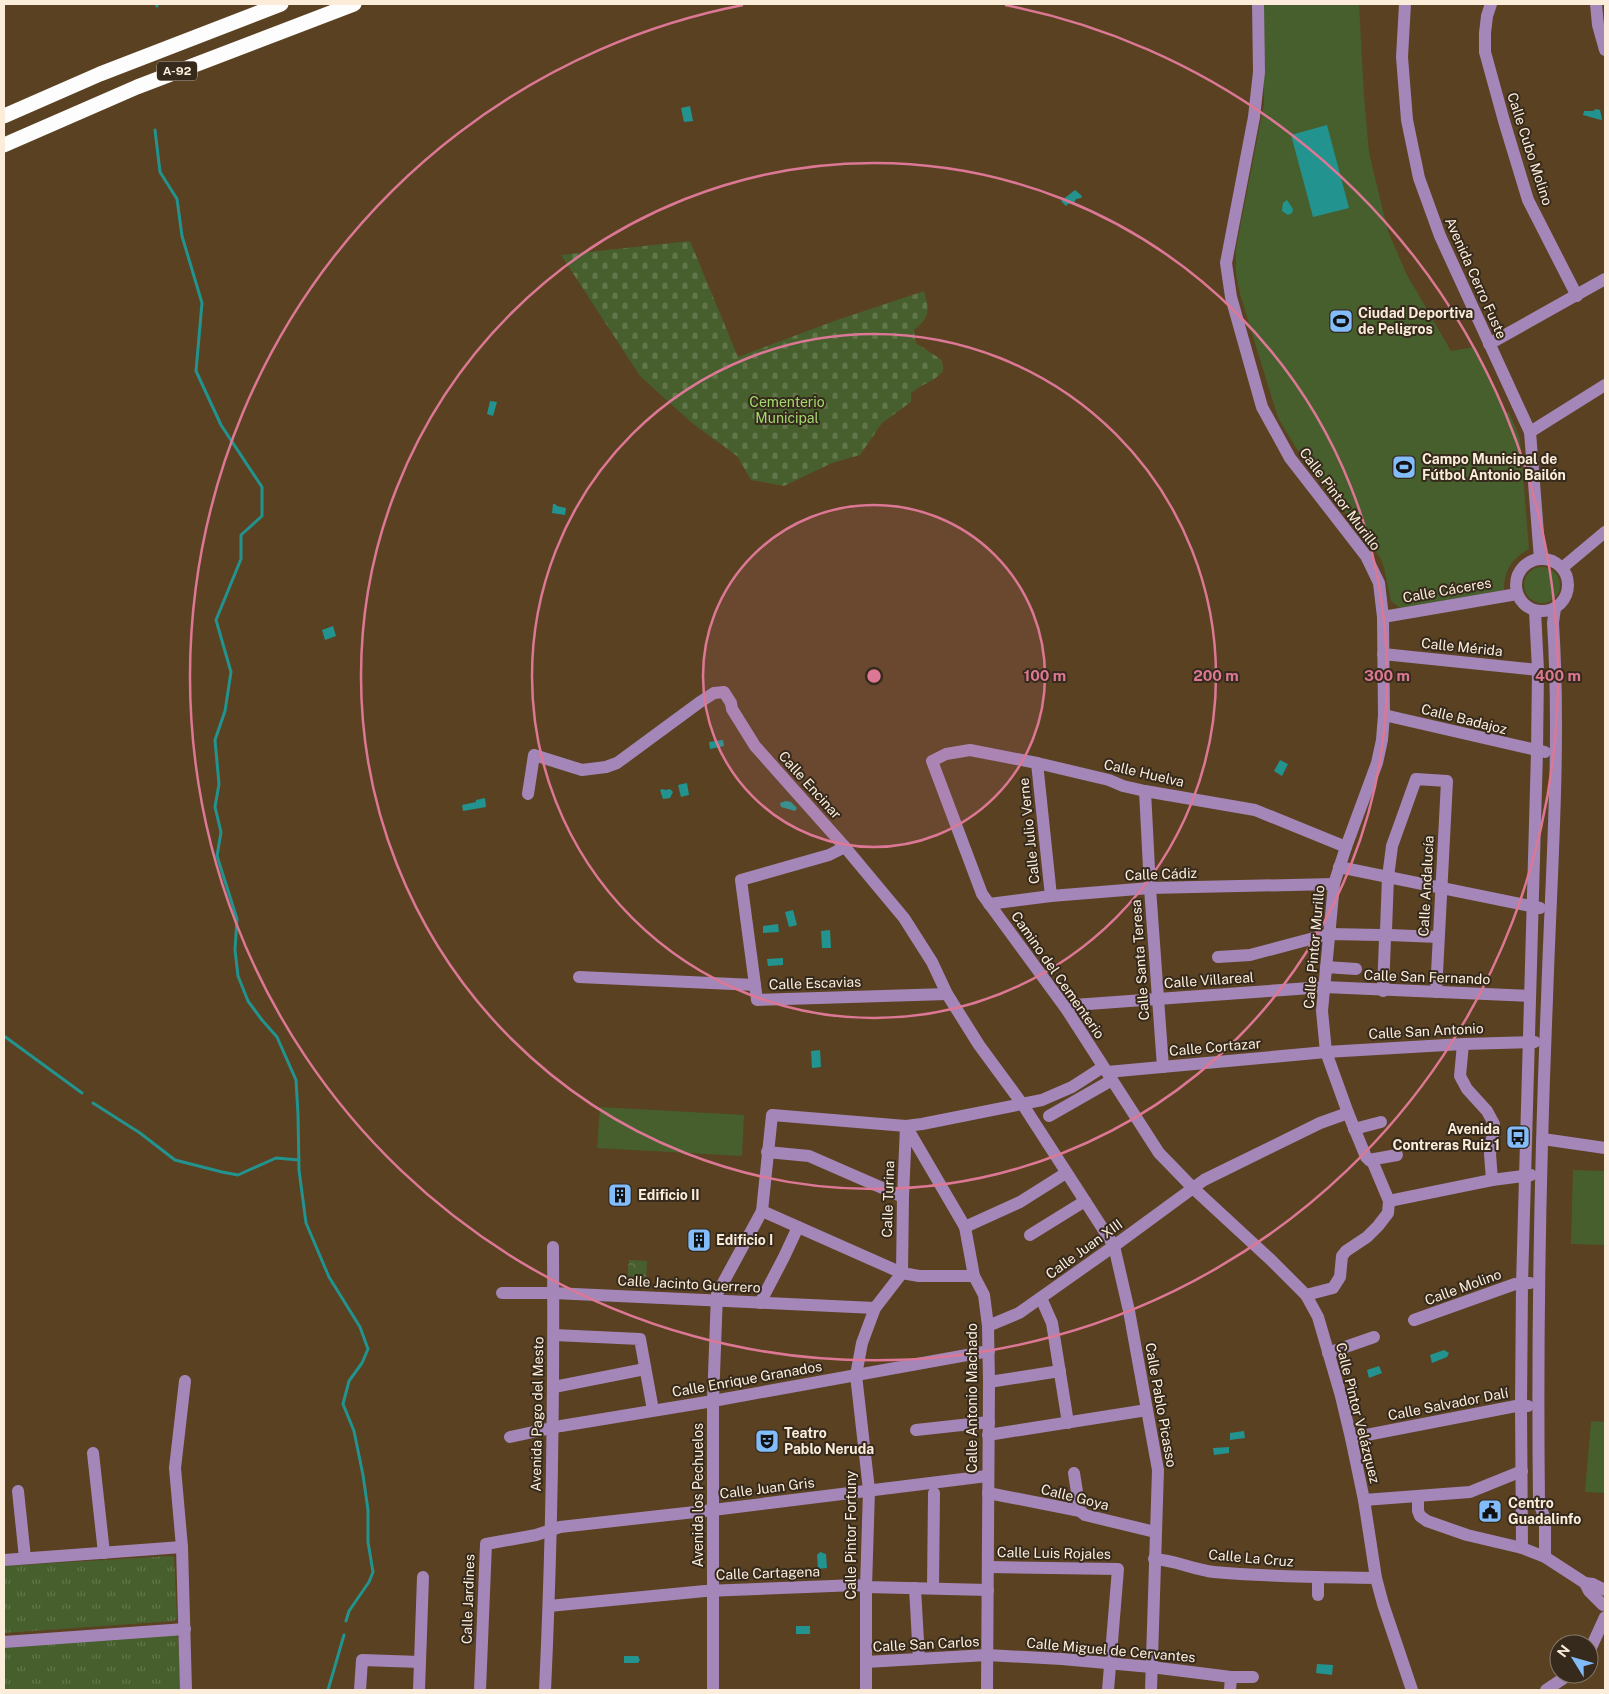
<svg xmlns="http://www.w3.org/2000/svg" width="1609" height="1694" font-family="'Public Sans',sans-serif">
<defs>
<pattern id="grass-tufts" width="24" height="20" patternUnits="userSpaceOnUse" patternTransform="scale(1.25)"><rect width="24" height="20" fill="#465f2d"/><path d="M3 7l-1-3M5 7V3M7 7l1-3M15 17l-1-3M17 17v-4M19 17l1-3" fill="none" stroke="#62764b"/></pattern>
<pattern id="cemetery-stones" width="16" height="16" patternUnits="userSpaceOnUse" patternTransform="scale(1.25)"><rect width="16" height="16" fill="#465f2d"/><path d="M2 7V4a2 2 0 0 1 4 0v3zM10 15v-3a2 2 0 0 1 4 0v3z" fill="#62764b"/></pattern>
<pattern id="park-crowns" width="20" height="18" patternUnits="userSpaceOnUse" patternTransform="scale(1.25)"><rect width="20" height="18" fill="#465f2d"/><path d="M2 6a3 3 0 1 1 6 0M12 15a3 3 0 1 1 6 0" fill="none" stroke="#62764b"/></pattern>
</defs>
<rect width="100%" height="100%" fill="#5a4121"/>
<g fill="url(#grass-tufts)">
<path d="M171,1556L174,1557L177,1618L174,1621L4,1633V1566Z"/>
<path d="M176,1635L178,1638L181,1690H4V1647Z"/>
</g>
<path fill="url(#cemetery-stones)" d="M690,241L738,357L834,321L924,291C929,309 931,317 914,330L916,343L942,360L943,371C934,382 923,383 911,393V402L882,423L860,455L832,463L784,486L751,480L737,456L692,423L640,376L561,255Z"/>
<path fill="url(#park-crowns)" d="M629,1260L647,1261L646,1283L627,1281Z"/>
<g fill="#465f2d">
<path d="M1263,4H1359L1364,96L1369,153L1388,231L1406,273L1451,351L1474,347L1505,413L1509,412L1520,438L1529,549C1512,558 1504,570 1504,590L1400,608L1391,601L1384,568L1380,557L1296,448L1278,418L1240,294L1236,274V248L1264,104V50Z"/>
<circle cx="1542" cy="585" r="18"/>
<path d="M600,1107L744,1115L742,1156L597,1148Z"/>
<path d="M1573,1170L1605,1171V1245L1571,1244Z"/>
<path d="M1591,1421L1605,1422V1493L1585,1492Z"/>
</g>
<g fill="#22938f">
<path d="M690,106L693,121L684,122L681,108Z"/>
<path d="M1596,109L1600,110L1602,119L1601,120L1583,115L1584,111H1593Z"/>
<path d="M1327,125L1349,208L1313,217L1291,135Z"/>
<path d="M1075,190L1082,196L1081,198L1076,199L1074,203L1068,204L1066,206L1061,201Z"/>
<path d="M1287,200L1293,209L1292,213L1288,215L1282,211L1283,203Z"/>
<path d="M490,401L497,402L493,416L487,414Z"/>
<path d="M553,504H555L557,506L566,508L565,515L552,513Z"/>
<path d="M333,626L336,636L325,640L322,630Z"/>
<path d="M723,740L724,746L710,749L709,742Z"/>
<path d="M1280,760L1288,764L1282,776L1274,771Z"/>
<path d="M687,783L689,795L681,797L678,785Z"/>
<path d="M662,789L666,790L670,789L673,792L670,798L663,799L660,790Z"/>
<path d="M485,798L486,807L463,811L462,805L476,802V800Z"/>
<path d="M786,801L791,802L797,808L795,811L781,807L780,803Z"/>
<path d="M793,910L797,925L789,927L785,912Z"/>
<path d="M778,924L779,932L763,933V926Z"/>
<path d="M830,930L831,948H822L821,931Z"/>
<path d="M783,958V965L768,966L767,959Z"/>
<path d="M820,1050L821,1067L812,1068L811,1051Z"/>
<path d="M1444,1350L1449,1353L1447,1357L1432,1363L1430,1355Z"/>
<path d="M1379,1366L1382,1373L1369,1378L1367,1370Z"/>
<path d="M1244,1431L1245,1438L1230,1440V1433Z"/>
<path d="M1229,1447V1453L1214,1455L1213,1448Z"/>
<path d="M820,1552L826,1554L827,1568L818,1569L817,1555Z"/>
<rect x="796" y="1626" width="14" height="8"/>
<path d="M624,1656H638L640,1660L638,1663H624Z"/>
<path d="M1317,1664L1333,1665L1332,1675L1316,1673Z"/>
</g>
<g fill="none" stroke-linecap="round" stroke-linejoin="round">
<g stroke="#22938f" stroke-width="3">
<path d="M156,4L157,6"/>
<path d="M155,130L160,172L177,199L182,236L202,303L196,371L221,425L262,487V516L241,535V559L216,620L231,672L225,711L215,740L219,784L215,807L221,832L217,856L237,919L235,950L238,976L248,1001L262,1020L277,1037L296,1080L298,1114L299,1170L306,1223L329,1277L360,1327L368,1349L362,1363L349,1381L343,1404L354,1431L363,1475L368,1510V1542L373,1572L369,1582L349,1611L346,1621"/>
<path d="M4,1036L82,1093"/>
<path d="M93,1103L140,1133L175,1160L222,1172L238,1175L276,1158L299,1160"/>
<path d="M328,1690L344,1635"/>
</g>
<g stroke="#a486b8" stroke-width="12">
<path d="M1258,4L1259,72L1254,117L1226,263L1231,297L1262,407L1290,458L1366,556L1379,583L1383,617L1384,715L1382,740L1377,763L1346,847L1334,884L1322,1011L1326,1052L1348,1113L1366,1157L1373,1163L1389,1201L1388,1213L1378,1226L1367,1237L1346,1251L1342,1256L1340,1277L1333,1288L1306,1295"/>
<path d="M1405,4L1402,57L1407,120L1419,178L1440,236L1530,432L1540,559"/>
<path d="M1491,4L1487,16L1485,33V52L1504,121L1528,200L1577,296"/>
<path d="M1596,4L1598,25L1605,50"/>
<path d="M1489,344L1605,279"/>
<path d="M1530,432L1605,385"/>
<circle cx="1542" cy="585" r="26"/>
<path d="M1562,568L1605,532"/>
<path d="M1383,617L1517,594"/>
<path d="M1383,654L1538,670"/>
<path d="M1384,715L1545,752"/>
<path d="M1037,763L1051,896"/>
<path d="M1145,791L1150,888L1163,1067"/>
<path d="M528,794L534,755L582,770L606,767L617,763L700,702L714,693L724,692L731,703L732,709L755,746L844,846L904,918L932,962L947,994L979,1045L1023,1105L1114,1246L1129,1311L1158,1470L1151,1690"/>
<path d="M844,846L839,850L829,855L741,880L757,1000L947,994"/>
<path d="M1346,847L1255,810L1145,791L1123,786L1109,780L1037,763L970,750L946,754L932,761L982,894L1067,1010L1159,1153L1193,1188L1271,1260L1306,1295L1318,1317L1341,1396L1351,1438L1364,1500L1376,1578L1383,1604L1412,1690"/>
<path d="M1339,867L1540,908"/>
<path d="M989,904L1051,896L1150,888L1334,884"/>
<path d="M1386,930L1388,877L1392,846L1416,779L1447,781L1436,992"/>
<path d="M1389,935L1438,937"/>
<path d="M1218,957L1250,955L1329,934L1381,935"/>
<path d="M1326,967L1356,969"/>
<path d="M579,977L755,985"/>
<path d="M1383,991L1385,939"/>
<path d="M1067,1010L1074,1005L1324,987L1529,996"/>
<path d="M1463,1044L1460,1076L1467,1089L1487,1111L1494,1124L1490,1154L1492,1180"/>
<path d="M1107,1072L1326,1052L1463,1044L1535,1042"/>
<path d="M1049,1116L1112,1080"/>
<path d="M906,1126L965,1227L974,1276L984,1295L988,1326L989,1382L987,1690"/>
<path d="M1354,1129L1381,1122"/>
<path d="M1543,1139L1605,1148"/>
<path d="M767,1152L809,1156L903,1197"/>
<path d="M1369,1160L1397,1155"/>
<path d="M1389,1201L1492,1180L1531,1175"/>
<path d="M762,1211L902,1273L919,1276H974"/>
<path d="M965,1227L1020,1202L1066,1173"/>
<path d="M1030,1235L1085,1201"/>
<path d="M902,1273L903,1197L906,1126"/>
<path d="M502,1293H553L875,1308"/>
<path d="M1041,1298L1052,1323L1068,1423"/>
<path d="M760,1303L784,1257L798,1227"/>
<path d="M1414,1320L1515,1284L1530,1283"/>
<path d="M988,1326L1019,1313L1114,1246L1204,1180L1320,1123L1348,1113"/>
<path d="M554,1335L640,1339L653,1410"/>
<path d="M1328,1353L1374,1337"/>
<path d="M185,1381L175,1468L182,1547L186,1690"/>
<path d="M989,1382L1060,1371"/>
<path d="M554,1387L645,1369"/>
<path d="M916,1430L989,1422"/>
<path d="M988,1435L1147,1410"/>
<path d="M510,1437L561,1426L713,1401L989,1351"/>
<path d="M1351,1438L1516,1406H1528"/>
<path d="M93,1453L104,1553"/>
<path d="M1074,1473L1080,1511"/>
<path d="M18,1491L25,1558"/>
<path d="M988,1493L1080,1511L1085,1515L1155,1532"/>
<path d="M1418,1496V1511L1420,1516L1427,1521L1467,1535L1522,1548L1545,1557L1585,1583L1593,1584L1605,1590"/>
<path d="M1364,1500L1470,1492L1522,1471"/>
<path d="M1522,1548L1521,1406L1522,1284L1537,752L1538,670L1535,611"/>
<path d="M1545,1557V1519L1539,1503C1537,1335 1540,1167 1547,999C1551,874 1561,748 1553,623L1555,608"/>
<path d="M1154,1559C1175,1560 1194,1570 1214,1572C1268,1577 1322,1577 1376,1578"/>
<path d="M4,1560L182,1547"/>
<path d="M989,1567L1118,1569L1108,1690"/>
<path d="M1318,1577V1595"/>
<path d="M1585,1583L1589,1591L1603,1605"/>
<path d="M915,1588L919,1659"/>
<path d="M933,1588L934,1493"/>
<path d="M549,1606L705,1591L857,1585L866,1587L988,1590"/>
<path d="M4,1642L185,1629"/>
<path d="M1589,1652L1605,1617"/>
<path d="M866,1662L987,1655L1062,1659L1151,1667L1231,1677H1253"/>
<path d="M360,1690L362,1660L420,1662"/>
<path d="M419,1690L423,1577"/>
<path d="M480,1690L486,1544L536,1535L560,1527L713,1510L987,1476"/>
<path d="M545,1690C552,1542 554,1395 553,1247"/>
<path d="M713,1690V1401L717,1294L762,1211L772,1115L906,1126L922,1124L1042,1100L1072,1087L1103,1067"/>
<path d="M866,1690V1587L869,1490L856,1375L862,1343L875,1308L902,1273"/>
<path d="M1230,1690L1231,1677"/>
<path d="M1546,1690L1570,1674"/>
</g>
<g stroke="#fdfdfd" stroke-width="15">
<path d="M4,116L100,74L281,4"/>
<path d="M4,145L137,87L354,4"/>
</g>
</g>
<circle cx="874" cy="676" r="171" fill="#dc7895" fill-opacity=".12"/>
<g fill="none" stroke="#dc7895" stroke-width="2.5">
<circle cx="874" cy="676" r="171"/>
<circle cx="874" cy="676" r="342"/>
<circle cx="874" cy="676" r="513"/>
<path d="M1005 5A684 684 0 1 1 743 5"/>
</g>
<defs>
<g id="stadium-square" transform="scale(1.25)"><rect x="-9" y="-9" width="18" height="18" rx="4" fill="#82bcfa" stroke="#362a1c"/><path d="M0-5a6.5 5 0 1 0 0 10a6.5 5 0 1 0 0-10ZM-3.5-1.8h7v3.6h-7Z" fill="#111"/></g>
<g id="bus-square" transform="scale(1.25)"><rect x="-9" y="-9" width="18" height="18" rx="4" fill="#82bcfa" stroke="#362a1c"/><path d="M-5-6H5V4H4V6H2V4H-2V6H-4V4H-5ZM-3.5-4V0h7V-4ZM-3.5 1.2v1.5H-2V1.2ZM2 1.2v1.5H3.5V1.2Z" fill="#111"/></g>
<g id="building-square" transform="scale(1.25)"><rect x="-9" y="-9" width="18" height="18" rx="4" fill="#82bcfa" stroke="#362a1c"/><path d="M-4-6H4V6H1V3H-1V6H-4ZM-2.5-4.3h1.7v1.8h-1.7ZM.8-4.3h1.7v1.8H.8ZM-2.5-1h1.7V.8h-1.7ZM.8-1h1.7V.8H.8Z" fill="#111"/></g>
<g id="theatre-square" transform="scale(1.25)"><rect x="-9" y="-9" width="18" height="18" rx="4" fill="#82bcfa" stroke="#362a1c"/><path d="M-5-5.5Q0-4 5-5.5V0Q5 5 0 6Q-5 5-5 0ZM-3.3-2.5H-1v1.5H-3.3ZM1-2.5H3.3v1.5H1ZM-2.8 1Q0 5.5 2.8 1Z" fill="#111"/></g>
<g id="civic-square" transform="scale(1.25)"><rect x="-9" y="-9" width="18" height="18" rx="4" fill="#82bcfa" stroke="#362a1c"/><path d="M-.6-6.5H3V-4.5H.6V-3L4-1V1h2V6H-6V1h2V-1L-.6-3ZM-1.2 2.5V6h2.4V2.5Z" fill="#111"/></g>
</defs>
<g fill-rule="evenodd">
<use href="#stadium-square" x="1341" y="321"/>
<use href="#stadium-square" x="1404" y="467"/>
<use href="#bus-square" x="1518" y="1137"/>
<use href="#building-square" x="620" y="1195"/>
<use href="#building-square" x="699" y="1240"/>
<use href="#theatre-square" x="767" y="1441"/>
<use href="#civic-square" x="1490" y="1511"/>
</g>
<g text-anchor="middle" dominant-baseline="central" stroke-width="4" stroke-linejoin="round" paint-order="stroke">
<rect fill="#362a1c" stroke="#c1b2a2" stroke-width="1" x="157" y="61.5" width="40" height="19" rx="4"/>
<g font-size="12" font-weight="bold" fill="#fceddb">
<text x="177" y="71">A-92</text>
</g>
<g font-size="14" fill="#fceddb" stroke="#362a1c">
<text transform="translate(1530 149) rotate(72)">Calle Cubo Molino</text>
<text transform="translate(1476 278) rotate(66)">Avenida Cerro Fuste</text>
<text transform="translate(1340 499) rotate(53)">Calle Pintor Murillo</text>
<text transform="translate(1447 590) rotate(-10)">Calle Cáceres</text>
<text transform="translate(1462 647) rotate(6)">Calle Mérida</text>
<text transform="translate(1464 719) rotate(14)">Calle Badajoz</text>
<text transform="translate(1144 773) rotate(13)">Calle Huelva</text>
<text transform="translate(810 785) rotate(48)">Calle Encinar</text>
<text transform="translate(1029 831) rotate(-96)">Calle Julio Verne</text>
<text transform="translate(1161 874) rotate(-2)">Calle Cádiz</text>
<text transform="translate(1426 886) rotate(-87)">Calle Andalucía</text>
<text transform="translate(1314 947) rotate(-85)">Calle Pintor Murillo</text>
<text transform="translate(1140 960) rotate(-94)">Calle Santa Teresa</text>
<text transform="translate(1058 975) rotate(55)">Camino del Cementerio</text>
<text transform="translate(1427 977) rotate(2)">Calle San Fernando</text>
<text transform="translate(1209 980) rotate(-4)">Calle Villareal</text>
<text transform="translate(815 983) rotate(-2)">Calle Escavias</text>
<text transform="translate(1426 1031) rotate(-3)">Calle San Antonio</text>
<text transform="translate(1215 1047) rotate(-5)">Calle Cortazar</text>
<text transform="translate(888 1199) rotate(-88)">Calle Turina</text>
<text transform="translate(1084 1249) rotate(-36)">Calle Juan XIII</text>
<text transform="translate(689 1284) rotate(3)">Calle Jacinto Guerrero</text>
<text transform="translate(1463 1287) rotate(-20)">Calle Molino</text>
<text transform="translate(747 1379) rotate(-10)">Calle Enrique Granados</text>
<text transform="translate(972 1398) rotate(-90)">Calle Antonio Machado</text>
<text transform="translate(1448 1404) rotate(-11)">Calle Salvador Dalí</text>
<text transform="translate(1161 1405) rotate(80)">Calle Pablo Picasso</text>
<text transform="translate(1358 1413) rotate(76)">Calle Pintor Velázquez</text>
<text transform="translate(537 1414) rotate(-89)">Avenida Pago del Mesto</text>
<text transform="translate(767 1488) rotate(-7)">Calle Juan Gris</text>
<text transform="translate(698 1495) rotate(-90)">Avenida los Pechuelos</text>
<text transform="translate(1075 1497) rotate(14)">Calle Goya</text>
<text transform="translate(851 1535) rotate(-90)">Calle Pintor Fortuny</text>
<text transform="translate(1054 1553) rotate(1)">Calle Luis Rojales</text>
<text transform="translate(1251 1558) rotate(5)">Calle La Cruz</text>
<text transform="translate(768 1573) rotate(-2)">Calle Cartagena</text>
<text transform="translate(468 1599) rotate(-88)">Calle Jardines</text>
<text transform="translate(926 1644) rotate(-3)">Calle San Carlos</text>
<text transform="translate(1111 1650) rotate(5)">Calle Miguel de Cervantes</text>
</g>
<g font-size="14" font-weight="bold" fill="#fceddb" stroke="#362a1c" text-anchor="start">
<text x="1358" y="313">Ciudad Deportiva<tspan x="1358" dy="16">de Peligros</tspan></text>
<text x="1422" y="459">Campo Municipal de<tspan x="1422" dy="16">Fútbol Antonio Bailón</tspan></text>
<text x="1500" y="1129" text-anchor="end">Avenida<tspan x="1500" dy="16">Contreras Ruiz 1</tspan></text>
<text x="638" y="1195">Edificio II</text>
<text x="716" y="1240">Edificio I</text>
<text x="784" y="1433">Teatro<tspan x="784" dy="16">Pablo Neruda</tspan></text>
<text x="1508" y="1503">Centro<tspan x="1508" dy="16">Guadalinfo</tspan></text>
</g>
<g font-size="14" fill="#a3da6e" stroke="#362a1c">
<text x="787" y="402">Cementerio<tspan x="787" dy="16">Municipal</tspan></text>
</g>
</g>
<circle cx="874" cy="676" r="8" fill="#dc7895" stroke="#362a1c" stroke-width="2.5"/>
<g font-size="15" text-anchor="middle" font-weight="bold" fill="#dc7895" stroke="#362a1c" stroke-width="4" stroke-linejoin="round" paint-order="stroke">
<text x="1045" y="681">100 m</text>
<text x="1216" y="681">200 m</text>
<text x="1387" y="681">300 m</text>
<text x="1558" y="681">400 m</text>
</g>
<rect width="1609" height="1694" fill="none" stroke="#fceddb" stroke-width="10"/>
<g transform="translate(1574 1659) rotate(307)"><circle r="24" fill="#362a1c" stroke="#857868"/>
<path d="M0-4L9 19L0 12L-9 19Z" fill="#82bcfa"/>
<text y="-8" font-size="14" font-weight="bold" text-anchor="middle" fill="#fceddb">N</text>
</g>
</svg>
